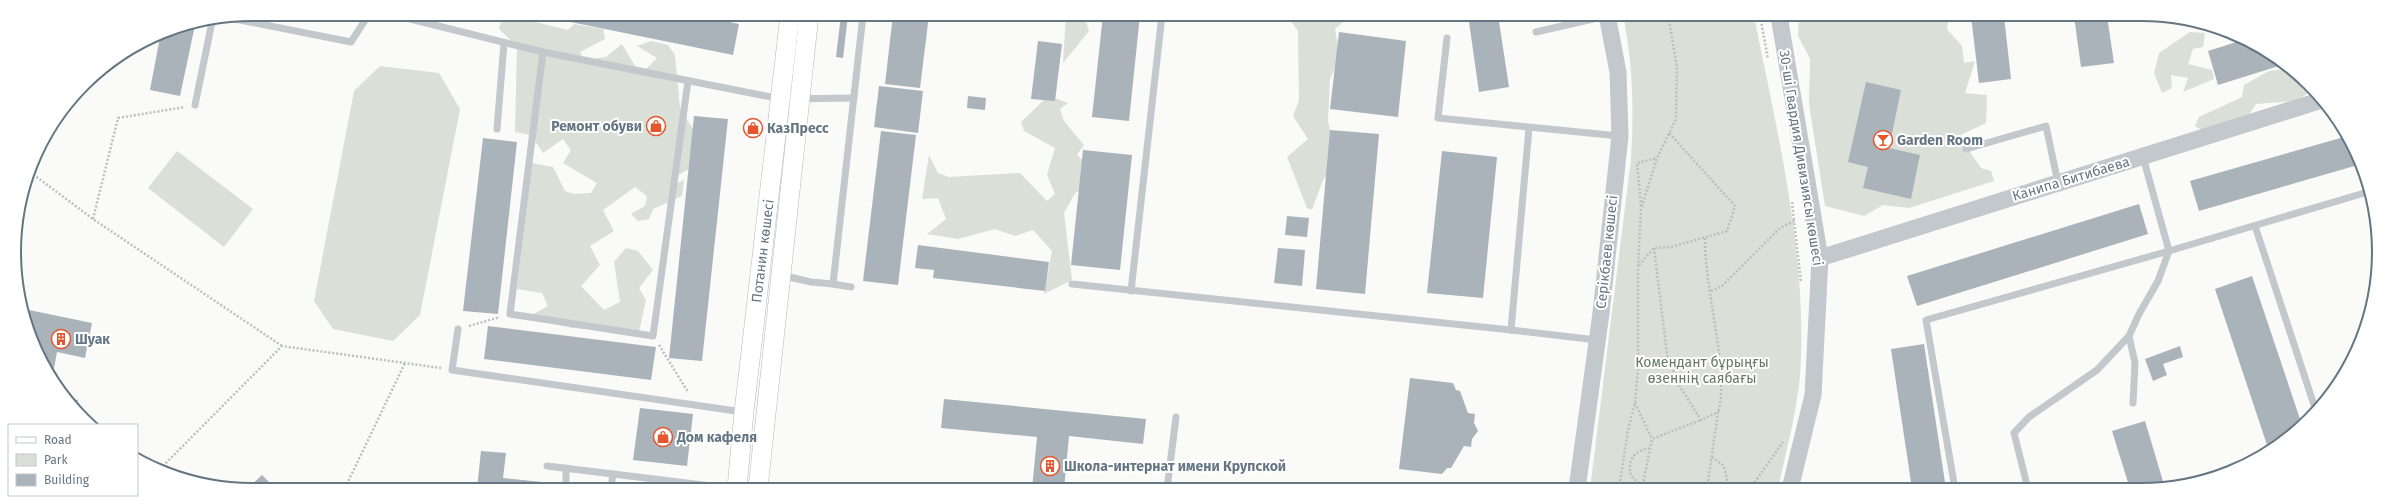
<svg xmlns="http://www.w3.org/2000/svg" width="2393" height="504" font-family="'Fira Sans',sans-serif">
<rect width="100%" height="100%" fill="#fafaf8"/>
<g fill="#dadfd7">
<path d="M503,14L568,30L574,24L603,29L605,39L580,52L584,60L606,57L622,44L635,66L646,69L657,58L637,46L651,41L668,45L675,55L680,108L699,139L697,164L675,177L677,183L684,180L682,196L653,209L649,219L638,221L631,214L645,206L647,196L635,187L603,210L614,231L590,246L600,265L581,286L604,310L620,302L614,262L626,248L638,251L653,270L639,288L646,300L639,332L572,328L528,317L548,306L542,293L517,289L532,163L553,167L565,191L574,194L591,193L597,183L563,163L571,150L563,139L543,153L531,135L515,132L517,46L499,29Z"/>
<path d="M1066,15H1084L1089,31L1063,63Z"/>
<path d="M1287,15H1351L1335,29L1340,58L1330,79L1328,121L1338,163L1323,180L1312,210L1307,208L1287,157L1308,139L1293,116L1299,100L1298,31Z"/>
<path d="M1623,15L1754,16C1776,126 1805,244 1801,358C1800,402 1787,446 1778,489H1590L1631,159C1634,111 1633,63 1623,15Z"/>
<path d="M1799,16H1949L1947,29L1962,46L1964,63L1975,61L1965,93L1987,95L1986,123L1959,136L1981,168L1991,171L1994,181L1909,208L1883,205L1864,216L1825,206L1809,104L1810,59L1798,36Z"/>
<path d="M2190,32L2205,33L2203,47L2193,49L2188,64L2212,70L2214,79L2183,92L2188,78L2171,75L2172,88L2162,93L2154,73L2159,53Z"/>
<path d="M380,66L439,73L460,109L420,315L393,341L333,329L314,301L354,91Z"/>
<path d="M2286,69L2303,83L2307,94L2296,101L2256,104L2237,133L2210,135L2195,126L2199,117L2242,97L2244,85L2269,71Z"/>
<path d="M1048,96L1068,103L1060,109L1064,121L1084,145L1077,155L1093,170L1089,187L1075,193L1064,213L1072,280L1044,294L1052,251L1033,230L1015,236L995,229L958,239L927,234L946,219L938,198L922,199L929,155L938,173L949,177L1020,173L1047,201L1055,194L1047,175L1055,148L1024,131L1021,122Z"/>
<path d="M177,151L253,209L224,247L148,188Z"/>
</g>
<g fill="#aab3b9">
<path d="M693,14L739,24L733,55L536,15Z"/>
<path d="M841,15H848L843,58L836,57Z"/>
<path d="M893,15H929L920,88L885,84Z"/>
<path d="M1103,15H1140L1129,121L1092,117Z"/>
<path d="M1468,15H1498L1509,87L1479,92Z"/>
<path d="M1971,16H2004L2011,79L1979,83Z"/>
<path d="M2074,16H2107L2114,63L2081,67Z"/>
<path d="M195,25L180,96L150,90L161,32Z"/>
<path d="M1339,32L1406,41L1398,117L1330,109Z"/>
<path d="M2243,40L2260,46L2282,65L2218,85L2208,51Z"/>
<path d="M1038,41L1062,44L1055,101L1031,99Z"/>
<path d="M1866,82L1901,90L1889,148L1920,155L1911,199L1863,188L1868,167L1848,162Z"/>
<path d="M879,86L923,91L918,133L874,127Z"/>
<path d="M968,96L986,98L985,110L967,108Z"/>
<path d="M694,116L728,119L702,361L669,358Z"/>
<path d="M1330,130L1379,134L1365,294L1316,289Z"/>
<path d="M881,131L916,135L898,285L863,281Z"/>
<path d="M2344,137L2358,165L2199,211L2190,181Z"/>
<path d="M483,138L517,142L498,314L463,311Z"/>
<path d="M1083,150L1132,155L1120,270L1071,265Z"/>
<path d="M1442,151L1497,157L1483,298L1427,293Z"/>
<path d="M2139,204L2148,234L1917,306L1907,276Z"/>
<path d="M1287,216L1309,218L1307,237L1285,235Z"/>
<path d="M918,245L1049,262L1045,291L933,278L934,270L915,268Z"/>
<path d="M1278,248L1305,250L1302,286L1274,283Z"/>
<path d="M2252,276L2302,425L2268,448L2215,289Z"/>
<path d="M24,309L92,323L85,358L57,352L53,374L27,328Z"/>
<path d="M488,326L656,347L651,380L484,359Z"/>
<path d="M1924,344L1946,489H1912L1891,349Z"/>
<path d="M2180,346L2183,357L2163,364L2167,375L2153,381L2145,359Z"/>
<path d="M1410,378L1453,383L1456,390L1460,391L1468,413L1475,414L1474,423L1478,431L1472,439L1471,447L1464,446L1451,468H1447L1442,474L1399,469Z"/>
<path d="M66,397L78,400L75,411L73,409Z"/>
<path d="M944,399L1146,419L1143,444L1069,436L1064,489H1032L1037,437L941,428Z"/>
<path d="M640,408L693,414L687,466L633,460Z"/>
<path d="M2145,421L2165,488L2130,489L2112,431Z"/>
<path d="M481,451L506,453L503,478L542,482L541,488H477Z"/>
<path d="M262,475L275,488H248Z"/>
</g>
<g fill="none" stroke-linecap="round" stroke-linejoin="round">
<g stroke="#b3babf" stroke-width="20">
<g id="secondary">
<path d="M737,488L744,412L790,15"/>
<path d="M758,488L809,15"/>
</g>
</g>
<g stroke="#bbbfc2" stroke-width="2.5" stroke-dasharray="2 2" stroke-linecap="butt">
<path d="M1760,16L1768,59"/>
<path d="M30,172L93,219L282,346"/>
<path d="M1792,202L1794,221"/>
<path d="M1641,206L1637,163L1657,158"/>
<path d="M93,219L118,118L185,107"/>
<path d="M1705,238C1705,279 1716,321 1720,363C1721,378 1723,397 1718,412"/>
<path d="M1654,248L1667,354L1679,385L1701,420L1718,412L1707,489"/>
<path d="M1639,265L1654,248L1671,247L1727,231L1735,206L1669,133"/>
<path d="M1711,291L1722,286L1780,228L1794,221L1801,282"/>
<path d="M469,326L500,317"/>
<path d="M659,345L688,392"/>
<path d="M1635,403L1652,439"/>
<path d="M1712,457L1724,466L1729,489"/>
<path d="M160,469L282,346L441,368"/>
<path d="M1642,486L1631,476C1627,460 1634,451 1649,448"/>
<path d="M345,488L405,363"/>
<path d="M1619,489L1628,430L1635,402L1638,369V266L1641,209L1657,158L1676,119L1677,67L1668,15"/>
<path d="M1642,489L1652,439L1701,420"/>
<path d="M1750,489L1783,442"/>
</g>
<g stroke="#c3c8cc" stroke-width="7">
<path d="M390,14L543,52L781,99L854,98"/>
<path d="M230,18L351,42L369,14"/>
<path d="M1536,32L1606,16"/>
<path d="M1447,38L1438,118L1619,136"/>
<path d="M543,52L510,314L653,336L688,81"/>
<path d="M195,105L212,22"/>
<path d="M497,129L504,43"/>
<path d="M1966,149L2046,126L2058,183"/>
<path d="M2255,226L2316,411"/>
<path d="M781,275L811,282L833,284L863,15"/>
<path d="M833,284L851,287"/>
<path d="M1072,284L1511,330L1529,128"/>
<path d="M1131,291L1162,15"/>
<path d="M458,329L452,370L743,412"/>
<path d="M1511,330L1597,340"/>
<path d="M2133,403L2135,363L2129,336L2139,314L2158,281L2169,251L2371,191"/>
<path d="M547,466L613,474"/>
<path d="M566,468V488"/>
<path d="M611,488L613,474L728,488"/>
<path d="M1167,489L1176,417"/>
<path d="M1955,489L1926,320L2169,251L2143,157"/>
<path d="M2028,489L2014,433L2029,417L2097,370L2129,336"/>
</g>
<g stroke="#c3c8cc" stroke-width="17">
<path d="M1779,16L1820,258L1813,395L1790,489"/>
<path d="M1820,258L2322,100"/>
<path d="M1577,489L1601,313L1620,136L1618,72L1607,15"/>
</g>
<use href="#secondary" stroke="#fff" stroke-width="19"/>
</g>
<defs>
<g id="shop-ring" transform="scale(1)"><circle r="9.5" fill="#fff" stroke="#e4572e" stroke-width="1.5"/><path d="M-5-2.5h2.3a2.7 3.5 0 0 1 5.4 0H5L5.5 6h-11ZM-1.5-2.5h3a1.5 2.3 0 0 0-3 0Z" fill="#e4572e"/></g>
<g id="bar-ring" transform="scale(1)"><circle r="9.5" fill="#fff" stroke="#e4572e" stroke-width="1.5"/><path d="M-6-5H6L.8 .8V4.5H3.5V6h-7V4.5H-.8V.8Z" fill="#e4572e"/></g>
<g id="building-ring" transform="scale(1)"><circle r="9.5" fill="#fff" stroke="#e4572e" stroke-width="1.5"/><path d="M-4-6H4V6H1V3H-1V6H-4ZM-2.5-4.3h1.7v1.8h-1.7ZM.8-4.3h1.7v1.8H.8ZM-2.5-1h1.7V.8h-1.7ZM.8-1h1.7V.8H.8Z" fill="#e4572e"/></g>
</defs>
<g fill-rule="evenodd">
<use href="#shop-ring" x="656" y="126"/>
<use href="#shop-ring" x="753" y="128"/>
<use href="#bar-ring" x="1883" y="140"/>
<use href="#building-ring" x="61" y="339"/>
<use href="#shop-ring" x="663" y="437"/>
<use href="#building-ring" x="1050" y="466"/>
</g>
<g text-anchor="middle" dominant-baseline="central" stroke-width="4" stroke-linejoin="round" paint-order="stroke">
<g font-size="14" font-weight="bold" fill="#657683" stroke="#fff" text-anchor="start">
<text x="642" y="126" text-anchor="end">Ремонт обуви</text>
<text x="767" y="128">КазПресс</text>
<text x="1897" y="140">Garden Room</text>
<text x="75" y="339">Шуак</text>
<text x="677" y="437">Дом кафеля</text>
<text x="1064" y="466">Школа-интернат имени Крупской</text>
</g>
<g font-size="14" fill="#657683" stroke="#fff">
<text transform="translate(1801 158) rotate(81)">30-ші Гвардия Дивизиясы көшесі</text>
<text transform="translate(2071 179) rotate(-17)">Канипа Битибаева</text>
<text transform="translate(763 251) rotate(-83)">Потанин көшесі</text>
<text transform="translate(1607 252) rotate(-84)">Серікбаев көшесі</text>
</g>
<g font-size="14" fill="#687a64" stroke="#fff">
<text x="1702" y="362">Комендант бұрыңғы<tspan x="1702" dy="16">өзеннің саябағы</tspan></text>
</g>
</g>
<path d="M0 0H2393V504H0ZM252 21H2141A231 231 0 0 1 2372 252V252A231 231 0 0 1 2141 483H252A231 231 0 0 1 21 252V252A231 231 0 0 1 252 21Z" fill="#fff" fill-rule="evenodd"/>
<path fill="none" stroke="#657683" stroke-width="2" d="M252 21H2141A231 231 0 0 1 2372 252V252A231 231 0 0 1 2141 483H252A231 231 0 0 1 21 252V252A231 231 0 0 1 252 21Z"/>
<rect x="8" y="424" width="130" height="72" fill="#ffffff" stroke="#c1c8cd"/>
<rect x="16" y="437" width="20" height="6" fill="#ffffff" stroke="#c1c8cd"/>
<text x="44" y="444" font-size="12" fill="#657683">Road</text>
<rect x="16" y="454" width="20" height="12" fill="#dadfd7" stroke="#c1c8cd"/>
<text x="44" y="464" font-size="12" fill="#657683">Park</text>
<rect x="16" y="474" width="20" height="12" fill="#aab3b9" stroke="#c1c8cd"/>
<text x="44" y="484" font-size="12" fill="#657683">Building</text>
</svg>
